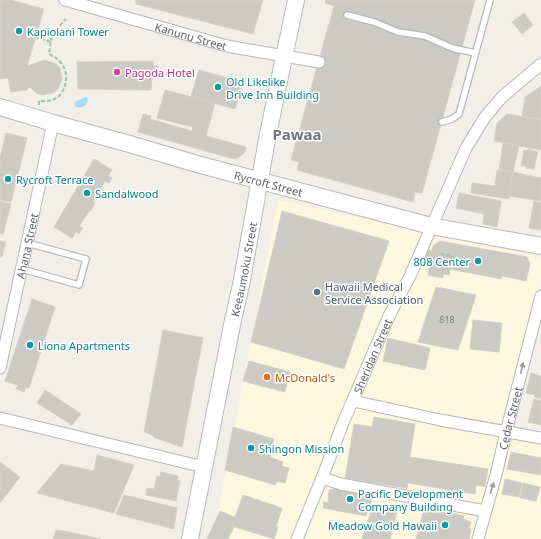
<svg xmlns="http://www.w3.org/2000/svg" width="541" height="539" font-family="'Noto Sans',sans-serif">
<rect width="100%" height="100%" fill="#f1efe8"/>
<path fill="#fef7e0" d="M278,200L541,257V283L499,437L541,444V539H213Z"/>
<path fill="#aadaff" d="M85,97H87L88,100C87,107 80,109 74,106L75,102Z"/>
<g fill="#cccac5" stroke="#d6d1c6">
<path d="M0,0H11L44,9L27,66L45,60L56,64L60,68L62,79L58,89L53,93L42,95L36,93L30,87L26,90L11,92L8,78L0,79Z"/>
<path d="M136,0H263L253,34L136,4Z"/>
<path d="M326,0H475L422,193L415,192L413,202L297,170L299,162L291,160L334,6L325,3Z"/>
<path d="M524,13L533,25L522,34L512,22Z"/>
<path d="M153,61V66H157V78H152L151,90L78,89L77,62Z"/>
<path d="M199,70L243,82L235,109L191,97Z"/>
<path d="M540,87H541V120L522,116L525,97Z"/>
<path d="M165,90L215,103L206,136L246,147L245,152L238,158L234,159L138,132L143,114L151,116L150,119L192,131L193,127L157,118Z"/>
<path d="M507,114L541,120V150L494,141L497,123Z"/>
<path d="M6,133L27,138L11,202L0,200V158Z"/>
<path d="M503,143L519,146L513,172L499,170Z"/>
<path d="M528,149L538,152L534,169L526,168L527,166H521L524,150L527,151Z"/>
<path d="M94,159L112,170L108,176L112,178L109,183L105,181L93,202L95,203L91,211L90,210L79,226L83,228L79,234L76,232L72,238L54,227Z"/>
<path d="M497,170L513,172L509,199L471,193L472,183L495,186Z"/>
<path d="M513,172L541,178V201L509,196Z"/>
<path d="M459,193L501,201L497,227L483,224L484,214L456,208Z"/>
<path d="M0,201L11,204L3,234L0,233Z"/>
<path d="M534,201L541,203V230L529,228Z"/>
<path d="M282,211L389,241L344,369L251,342Z"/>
<path d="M0,241L6,242L2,257H0Z"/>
<path d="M440,241L527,257L530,264L526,281L502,276L501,279L450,269L449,275L443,274V278L428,275L430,261L424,260L426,250L432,251L433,246Z"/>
<path d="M436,287L476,295L458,350L418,342Z"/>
<path d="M32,299L55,307L29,388L26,387L24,392L16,389L18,385L5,381Z"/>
<path d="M473,320L502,323L499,352L470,349Z"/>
<path d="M163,330L203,338L182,447L153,437V435L144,432Z"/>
<path d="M388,338L430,348L425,370L383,361Z"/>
<path d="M249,361L290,372L285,392L243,381Z"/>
<path d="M531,373L541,376V399L534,397L535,395L526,393Z"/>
<path d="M45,390L81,414L72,425L37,403Z"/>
<path d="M534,399L541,401V425L528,422Z"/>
<path d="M374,417L415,424L410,457L488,469L485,487L476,485L475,494L408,483L407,488L345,479L354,424L372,427Z"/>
<path d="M233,427L274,439L270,457L283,462L282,466L289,468L285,483L277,481L275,485L225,470Z"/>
<path d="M511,452L541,458V475L507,469Z"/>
<path d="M97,455L134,465L114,513L37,493L61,464L94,471Z"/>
<path d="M0,462L20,477L0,503Z"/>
<path d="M161,472L178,476L177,480L180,481L176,501L146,495L147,488L154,489L157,476L160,477Z"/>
<path d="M505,479L522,483L519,497L502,494Z"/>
<path d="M523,483L540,487L536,501L520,498Z"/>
<path d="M336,488L373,496L366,516L323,508L324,502L328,503L329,490Z"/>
<path d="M124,495L177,508L174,529L116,514Z"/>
<path d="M243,495L282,508L276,527H278L274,539L232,526Z"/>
<path d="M373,506L397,512L390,539H362Z"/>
<path d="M425,506L464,516L463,519L471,522L469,528L471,529L469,539H416Z"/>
<path d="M220,511L236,518L232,526L234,527L228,539H207Z"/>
<path d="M56,530L64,531L101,539H53Z"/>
</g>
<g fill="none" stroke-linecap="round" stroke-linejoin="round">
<g stroke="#b5b8bc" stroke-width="8">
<g id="lane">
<path d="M347,15L374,22L398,32L425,36L452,48L475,53"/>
<path d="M442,122L452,119L459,114L490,0"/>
<path d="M22,269L79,285L86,259L27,243"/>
</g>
</g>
<g stroke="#b5b8bc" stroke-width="13">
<g id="street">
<path id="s1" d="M65,0L227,46L319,62"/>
<path id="s2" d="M0,368L53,123"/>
<path d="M353,401L440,420L541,438"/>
<path d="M0,418L204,467"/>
<path d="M322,478L341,484L485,511"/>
<path id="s3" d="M297,539L322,478L343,423L389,316L410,276L466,148L485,117L502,97L541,64"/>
<path id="s4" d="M478,539L497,471L506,432L541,296"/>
</g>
</g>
<g stroke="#b6babf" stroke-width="18">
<g id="secondary">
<path id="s5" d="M0,107L53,123L126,143L197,164L431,226L541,246"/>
<path id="s6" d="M190,539L232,325L242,280L268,134L296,0"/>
</g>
</g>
<g stroke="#9cc7a9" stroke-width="2" stroke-dasharray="4 2" stroke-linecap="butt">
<path d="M35,37L51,42"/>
<path d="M39,105V101C43,101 48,101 52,100C65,96 70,77 63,66C60,60 55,57 49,54L52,34L66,19"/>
<path d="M440,259L451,261L452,256L441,254"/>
</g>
<use href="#lane" stroke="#fff" stroke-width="5.5"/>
<use href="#street" stroke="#fff" stroke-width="11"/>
<use href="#secondary" stroke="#fff" stroke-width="16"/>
</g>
<defs><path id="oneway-solid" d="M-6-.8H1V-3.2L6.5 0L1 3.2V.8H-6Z"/></defs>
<g fill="#979a9d">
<use href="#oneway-solid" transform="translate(522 368) rotate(-76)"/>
<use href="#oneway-solid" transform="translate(492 488) rotate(-73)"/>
</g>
<g fill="#0f9aa8" stroke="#fff" stroke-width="1.5">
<circle cx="19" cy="31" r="4"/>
<circle cx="218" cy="87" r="4"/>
<circle cx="8" cy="179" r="4"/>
<circle cx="87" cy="193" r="4"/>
<circle cx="478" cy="261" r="4"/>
<circle cx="30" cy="345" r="4"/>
<circle cx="251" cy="448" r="4"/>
<circle cx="350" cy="499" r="4"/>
<circle cx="445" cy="525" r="4"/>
</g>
<circle fill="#d1479c" stroke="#fff" stroke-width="1.5" cx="117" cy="72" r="4"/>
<circle fill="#5c6f8a" stroke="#fff" stroke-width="1.5" cx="317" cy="292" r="4"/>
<circle fill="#e8710a" stroke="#fff" stroke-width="1.5" cx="267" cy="377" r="4"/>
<g text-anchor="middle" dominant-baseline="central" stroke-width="3" stroke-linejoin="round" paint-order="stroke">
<g font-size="9" fill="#7a7d7f">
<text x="447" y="319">818</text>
</g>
<g font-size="11" fill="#0d838f" stroke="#fff" text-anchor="start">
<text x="27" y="31">Kapiolani Tower</text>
<text x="226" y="81">Old Likelike<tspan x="226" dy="13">Drive Inn Building</tspan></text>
<text x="16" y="179">Rycroft Terrace</text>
<text x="95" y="193">Sandalwood</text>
<text x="470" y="261" text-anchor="end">808 Center</text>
<text x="38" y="345">Liona Apartments</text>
<text x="259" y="448">Shingon Mission</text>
<text x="358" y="493">Pacific Development<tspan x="358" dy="13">Company Building</tspan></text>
<text x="437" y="525" text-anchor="end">Meadow Gold Hawaii</text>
</g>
<g font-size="11" fill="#5f6368" stroke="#fff">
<text stroke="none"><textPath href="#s1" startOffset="131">Kanunu Street</textPath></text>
<text stroke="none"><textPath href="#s5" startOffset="279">Rycroft Street</textPath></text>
<text stroke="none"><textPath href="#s2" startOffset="125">Ahana Street</textPath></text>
<text stroke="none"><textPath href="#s6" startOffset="275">Keeaumoku Street</textPath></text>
<text stroke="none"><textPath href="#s3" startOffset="198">Sheridan Street</textPath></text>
<text stroke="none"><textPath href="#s4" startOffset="125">Cedar Street</textPath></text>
</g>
<g font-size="11" fill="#b23c85" stroke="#fff" text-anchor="start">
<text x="125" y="72">Pagoda Hotel</text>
</g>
<g font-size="11" fill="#4e5e75" stroke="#fff" text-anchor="start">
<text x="325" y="286">Hawaii Medical<tspan x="325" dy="13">Service Association</tspan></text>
</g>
<g font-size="11" fill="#c56008" stroke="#fff" text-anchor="start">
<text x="275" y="377">McDonald's</text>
</g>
<g font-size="15" font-weight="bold" fill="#70757a" stroke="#fff">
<text x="297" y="134">Pawaa</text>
</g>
</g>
</svg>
